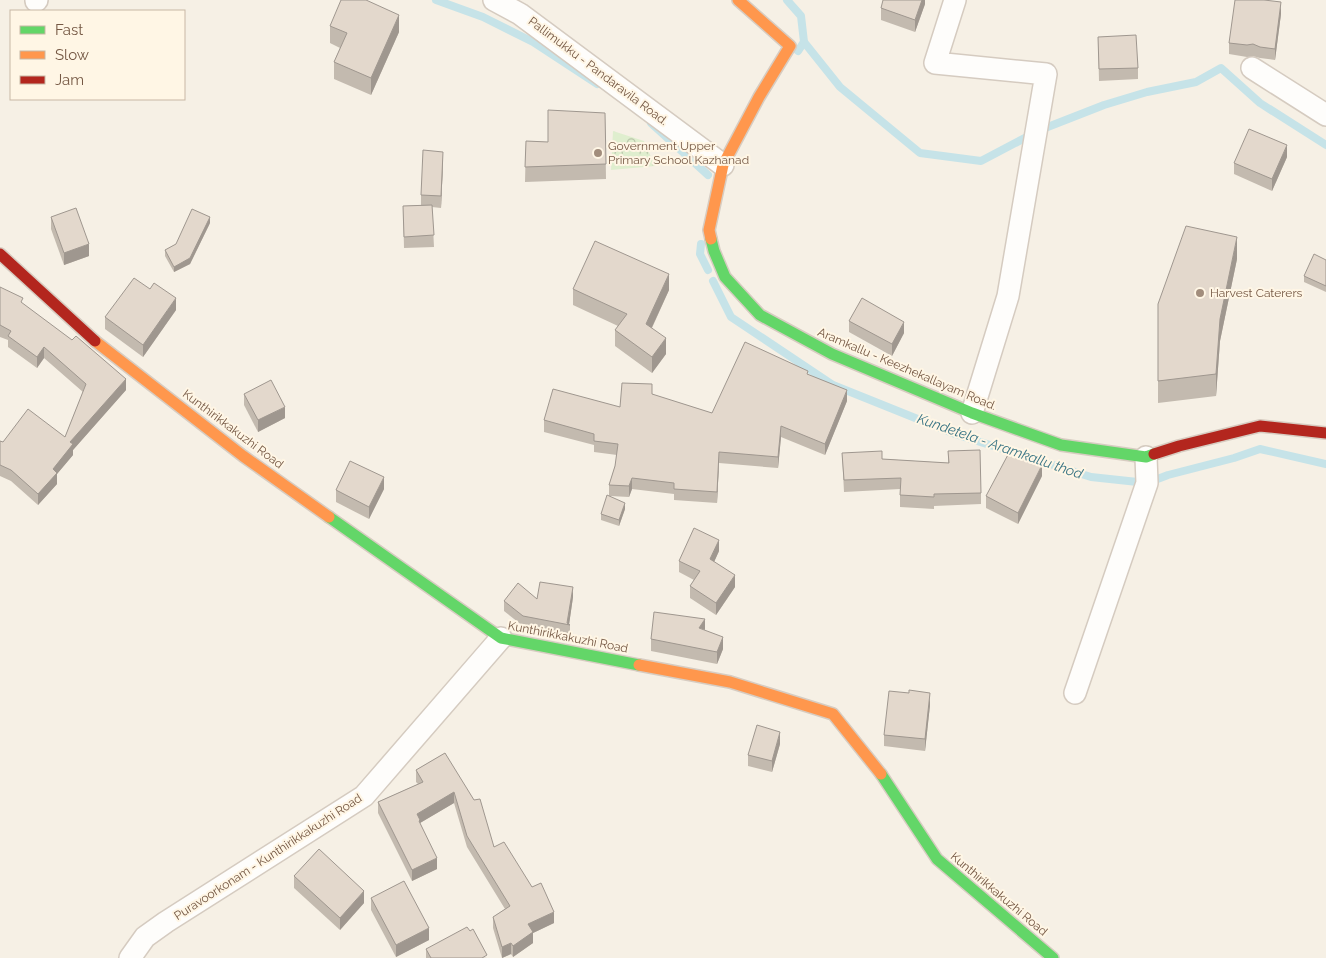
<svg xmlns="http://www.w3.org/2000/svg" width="1326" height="958" font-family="Raleway,sans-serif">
<defs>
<pattern id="forest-crowns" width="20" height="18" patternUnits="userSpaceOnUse" patternTransform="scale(1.25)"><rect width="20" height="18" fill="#dfeece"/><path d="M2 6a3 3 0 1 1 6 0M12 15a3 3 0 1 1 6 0" fill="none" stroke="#b9c4a9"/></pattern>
</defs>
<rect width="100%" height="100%" fill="#f6f0e5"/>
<path fill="url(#forest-crowns)" d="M613,131L644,141L655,166L611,170Z"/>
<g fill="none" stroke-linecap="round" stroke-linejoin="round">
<g stroke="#c6e3e8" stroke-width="8">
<path d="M436,0L483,17L533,42L597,84"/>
<path d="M787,0L801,16L804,42L798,51"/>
<path d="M804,42L840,87L920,153L981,161L1040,130L1104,105L1147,92L1196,82L1221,68L1260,103L1326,145"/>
<path d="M651,123L708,175"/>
<path d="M701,244L700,254L708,270"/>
<path d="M713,281L731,317L833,385L955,434L1091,477L1147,483L1168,475L1234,458L1260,449L1326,464"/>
</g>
<g stroke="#d5cbc0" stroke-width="24">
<g id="street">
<path d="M494,0L520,14L723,165"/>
<path d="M955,0L935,63L1046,74L1008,296L972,413"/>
<path d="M36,1L37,0"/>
<path d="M1252,68L1326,115"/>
<path d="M1075,693L1147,483L1146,457"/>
<path d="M130,958L145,937L166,922L364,796L501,638"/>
</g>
</g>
<g stroke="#d7ccc1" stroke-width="14">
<g id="fast">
<path d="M711,239L714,251L725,277L760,315L832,354L972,413L1061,445L1146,457L1154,454"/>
<path d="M329,517L501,638L639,665"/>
<path d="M881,774L937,859L1053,958"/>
</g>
</g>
<g stroke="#d7ccc1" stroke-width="14">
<g id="slow">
<path d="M711,239L709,230L723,165L759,97L790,46L738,0"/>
<path d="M95,341L243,456L329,517"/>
<path d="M639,665L730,682L833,714L881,774"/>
</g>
</g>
<g stroke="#d7ccc1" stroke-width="14">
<g id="jam">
<path d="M0,254L95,341"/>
<path d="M1154,454L1179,446L1260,426L1326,433"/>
</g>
</g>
<use href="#street" stroke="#fefdfb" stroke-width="21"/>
<use href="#fast" stroke="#63d668" stroke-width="11"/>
<use href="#slow" stroke="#ff974d" stroke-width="11"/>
<use href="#jam" stroke="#b3261e" stroke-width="11"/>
</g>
<g fill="#c3baaf">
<path d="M925,0V4L915,32L881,20V8Z"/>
<path d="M1281,14L1275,60L1260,58L1253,56L1247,57L1229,54V43Z"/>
<path d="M330,26L399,32L371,95L334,79V62L340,48L330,43Z"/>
<path d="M1098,37L1138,68V79L1099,81Z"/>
<path d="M605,113L606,179L525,182L526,141L548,142Z"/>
<path d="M1287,157L1272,191L1234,174V163Z"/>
<path d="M443,163L441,208L432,207L434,247L404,248L403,206L421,205V195Z"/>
<path d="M51,217L89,256L64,265L51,229Z"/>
<path d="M210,223L190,264L174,272L165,256V250L176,244Z"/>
<path d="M1237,259L1220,341L1216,396L1158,403V304Z"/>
<path d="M1326,260V292L1304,282V276Z"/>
<path d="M0,287L23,304L126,390L73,450V455L57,474V484L38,505L11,481L0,476V441L3,442L65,437L83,392L44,358L37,368L8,347V340L0,337Z"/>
<path d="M573,289L669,290L652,328L666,354L652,373L615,346V330L618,326L573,305Z"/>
<path d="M176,310L143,357L105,329V317Z"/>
<path d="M849,321L904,333L892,356L849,332Z"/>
<path d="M808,374L847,401L825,455L781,437L778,468L719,463L717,503L674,500V494L632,489L629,497L610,496L625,509L619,526L601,520V514L609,496V485L615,466L617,455L594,452V445L544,432V420L620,407L652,395L712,413Z"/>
<path d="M244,394L285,418L258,432L244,405Z"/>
<path d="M948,451L981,493V504L934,506V509L900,507V489L844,492L842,453L882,459L948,463Z"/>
<path d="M1042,476L1018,524L986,508V496Z"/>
<path d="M384,489L369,519L336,502V490Z"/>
<path d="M719,551L714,562L735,587L716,615L690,598V586L694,580L679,572V561Z"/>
<path d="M573,597L569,624L570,625V635L523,626L504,611V601Z"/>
<path d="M705,631L723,649L717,664L651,651V639Z"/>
<path d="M930,705L925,751L884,746V735Z"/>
<path d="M780,744L772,772L748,766V755Z"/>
<path d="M445,753L494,847L532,887L554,923L533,933V943L513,957L511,954L502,958L493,928V917L505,909L467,847L454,803L420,823L437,869L412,881L378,813V802L418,784L416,782V770Z"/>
<path d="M294,876L364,903L340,930L294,888Z"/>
<path d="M371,898L429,940L396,957L371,910Z"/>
<path d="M426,949L487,958H426Z"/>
</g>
<g fill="#9f978f">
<path d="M922,0H925V4L915,32V20Z"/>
<path d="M1281,2V14L1275,60V49Z"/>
<path d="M399,15V32L371,95V78Z"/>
<path d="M1287,145V157L1272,191V179Z"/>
<path d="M443,152V163L441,208V196Z"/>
<path d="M210,217V223L190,264L174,272V267Z"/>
<path d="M1237,237V259L1220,341L1216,396V374L1220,319Z"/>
<path d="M89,244V256L64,265V253Z"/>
<path d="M669,274V290L646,340V324Z"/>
<path d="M176,298V310L143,357V345Z"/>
<path d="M904,322V333L892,356V344Z"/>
<path d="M666,338V354L652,373V357Z"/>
<path d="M44,347V358L37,368V357Z"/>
<path d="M126,379V390L73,450V455L57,474V484L38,505V494L53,469L70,442Z"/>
<path d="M847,390V401L825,455V444Z"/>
<path d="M285,407V418L258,432V420Z"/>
<path d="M781,426V437L778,468V457Z"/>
<path d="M719,452V463L717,503V492Z"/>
<path d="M1042,465V476L1018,524V513Z"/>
<path d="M384,477V489L369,519V507Z"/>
<path d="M632,478V489L629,497V486Z"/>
<path d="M625,503V509L619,526V520Z"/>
<path d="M719,540V551L710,571V559Z"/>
<path d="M735,575V587L716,615V603Z"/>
<path d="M573,587V597L569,625H567Z"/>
<path d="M705,619V630L699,628Z"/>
<path d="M723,637V649L717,664V652Z"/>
<path d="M930,693V705L925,751V739Z"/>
<path d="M780,732V744L772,772V761Z"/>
<path d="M454,792V803L420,823V832L417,814Z"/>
<path d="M437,858V869L412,881V870Z"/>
<path d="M364,891V903L340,930V918Z"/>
<path d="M554,912V923L533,933V943L513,957V946L528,924Z"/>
<path d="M429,928V940L396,957V945Z"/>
<path d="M511,943V954L502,958V947Z"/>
</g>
<g fill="#e3d8cc" stroke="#9f978f">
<path d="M341,0H366L399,15L371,78L334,62L347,33L330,26Z"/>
<path d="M883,0H922L915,20L881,8Z"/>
<path d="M1235,0H1264L1281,2L1275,49L1260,47L1253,44L1247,45L1229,43Z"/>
<path d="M1136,35L1138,68L1099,69L1098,37Z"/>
<path d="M548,110L605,113L606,164L525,167L526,141L548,142Z"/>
<path d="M1249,129L1287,145L1272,179L1234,163Z"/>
<path d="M423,150L443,152L441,196L421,195Z"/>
<path d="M432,205L434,235L404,237L403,206Z"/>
<path d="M76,208L89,244L64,253L51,217Z"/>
<path d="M192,209L210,217L190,258L174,267L165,250L176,244Z"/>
<path d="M1186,226L1237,237L1220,319L1216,374L1158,381V304Z"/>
<path d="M595,241L669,274L646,324L666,338L652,357L615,330L627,314L573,289Z"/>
<path d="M1314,254L1326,260V286L1304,276Z"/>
<path d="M134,278L150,289L154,283L176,298L143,345L105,317Z"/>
<path d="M0,287L23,298L21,302L72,340L76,336L126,379L70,442L73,444L53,469L57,473L38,494L11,470L0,465V441L3,442L28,409L65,437L86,384L44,347L37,357L8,336L11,331L0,325Z"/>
<path d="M862,298L904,322L892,344L849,321Z"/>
<path d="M745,342L808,371L807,374L847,390L825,444L781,426L778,457L719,452L717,492L674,489V483L632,478L629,486L609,485L615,466L618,444L594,441V434L544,420L553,389L620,407L622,383L652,384V394L712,413Z"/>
<path d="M271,380L285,407L258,420L244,394Z"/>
<path d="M1011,449L1042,465L1018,513L986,496Z"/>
<path d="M980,450L981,493L934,494V497L900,495L901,478L844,480L842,453L882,451V459L949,463L948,451Z"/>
<path d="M350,461L384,477L369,507L336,490Z"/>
<path d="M607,495L625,503L619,520L601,514Z"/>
<path d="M694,528L719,540L710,559L735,575L716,603L690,586L700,571L679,561Z"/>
<path d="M540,582L573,587L567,623L570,625L523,616L504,601L518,583L537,599Z"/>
<path d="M654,612L705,619L699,628L723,637L717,652L651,639Z"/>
<path d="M909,690L930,693L925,739L884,735L889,691L909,693Z"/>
<path d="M757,725L780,732L772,761L748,755Z"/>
<path d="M445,753L474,800L480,799L494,847L504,842L532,887L541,883L554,912L528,924L533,932L513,946L511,943L502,947L493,917L510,906L467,836L454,792L417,814L420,820L419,821L437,858L412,870L378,802L423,782L416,770Z"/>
<path d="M319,849L364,891L340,918L294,876Z"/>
<path d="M404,881L429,928L396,945L371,898Z"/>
<path d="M467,927L470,931L473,929L487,955L482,958H431L426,949Z"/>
</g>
<g fill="#a28d7c" stroke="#fff6e5" stroke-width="2">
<circle cx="598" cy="153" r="5"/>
<circle cx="1200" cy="293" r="5"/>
</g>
<g text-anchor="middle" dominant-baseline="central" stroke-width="4" stroke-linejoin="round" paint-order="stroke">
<g font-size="12" fill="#755844" stroke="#fff6e5">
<text transform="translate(598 71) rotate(37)">Pallimukku - Pandaravila Road.</text>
<text transform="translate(907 369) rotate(23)">Aramkallu - Keezhekallayam Road.</text>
<text transform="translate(233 429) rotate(37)">Kunthirikkakuzhi Road</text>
<text transform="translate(568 637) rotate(11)">Kunthirikkakuzhi Road</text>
<text transform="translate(268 857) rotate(-33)">Puravoorkonam - Kunthirikkakuzhi Road</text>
<text transform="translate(999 894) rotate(40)">Kunthirikkakuzhi Road</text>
</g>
<g font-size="12" fill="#755844" stroke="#fff6e5" text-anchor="start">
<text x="608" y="146">Government Upper<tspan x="608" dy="14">Primary School Kazhanad</tspan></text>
<text x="1210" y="293">Harvest Caterers</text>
</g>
<g font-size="14" font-style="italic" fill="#397484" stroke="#fff6e5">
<text transform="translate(1000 446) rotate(19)">Kundetela - Aramkallu thod</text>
</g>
</g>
<rect x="10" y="10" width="175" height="90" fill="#fff6e5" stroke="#c8b7a5"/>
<rect x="20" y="26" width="25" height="8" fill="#63d668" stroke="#c8b7a5"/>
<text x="55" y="35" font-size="15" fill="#755844">Fast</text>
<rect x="20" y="51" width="25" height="8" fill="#ff974d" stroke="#c8b7a5"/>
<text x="55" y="60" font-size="15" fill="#755844">Slow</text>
<rect x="20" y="76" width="25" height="8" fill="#b3261e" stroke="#c8b7a5"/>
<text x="55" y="85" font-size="15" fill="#755844">Jam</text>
</svg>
